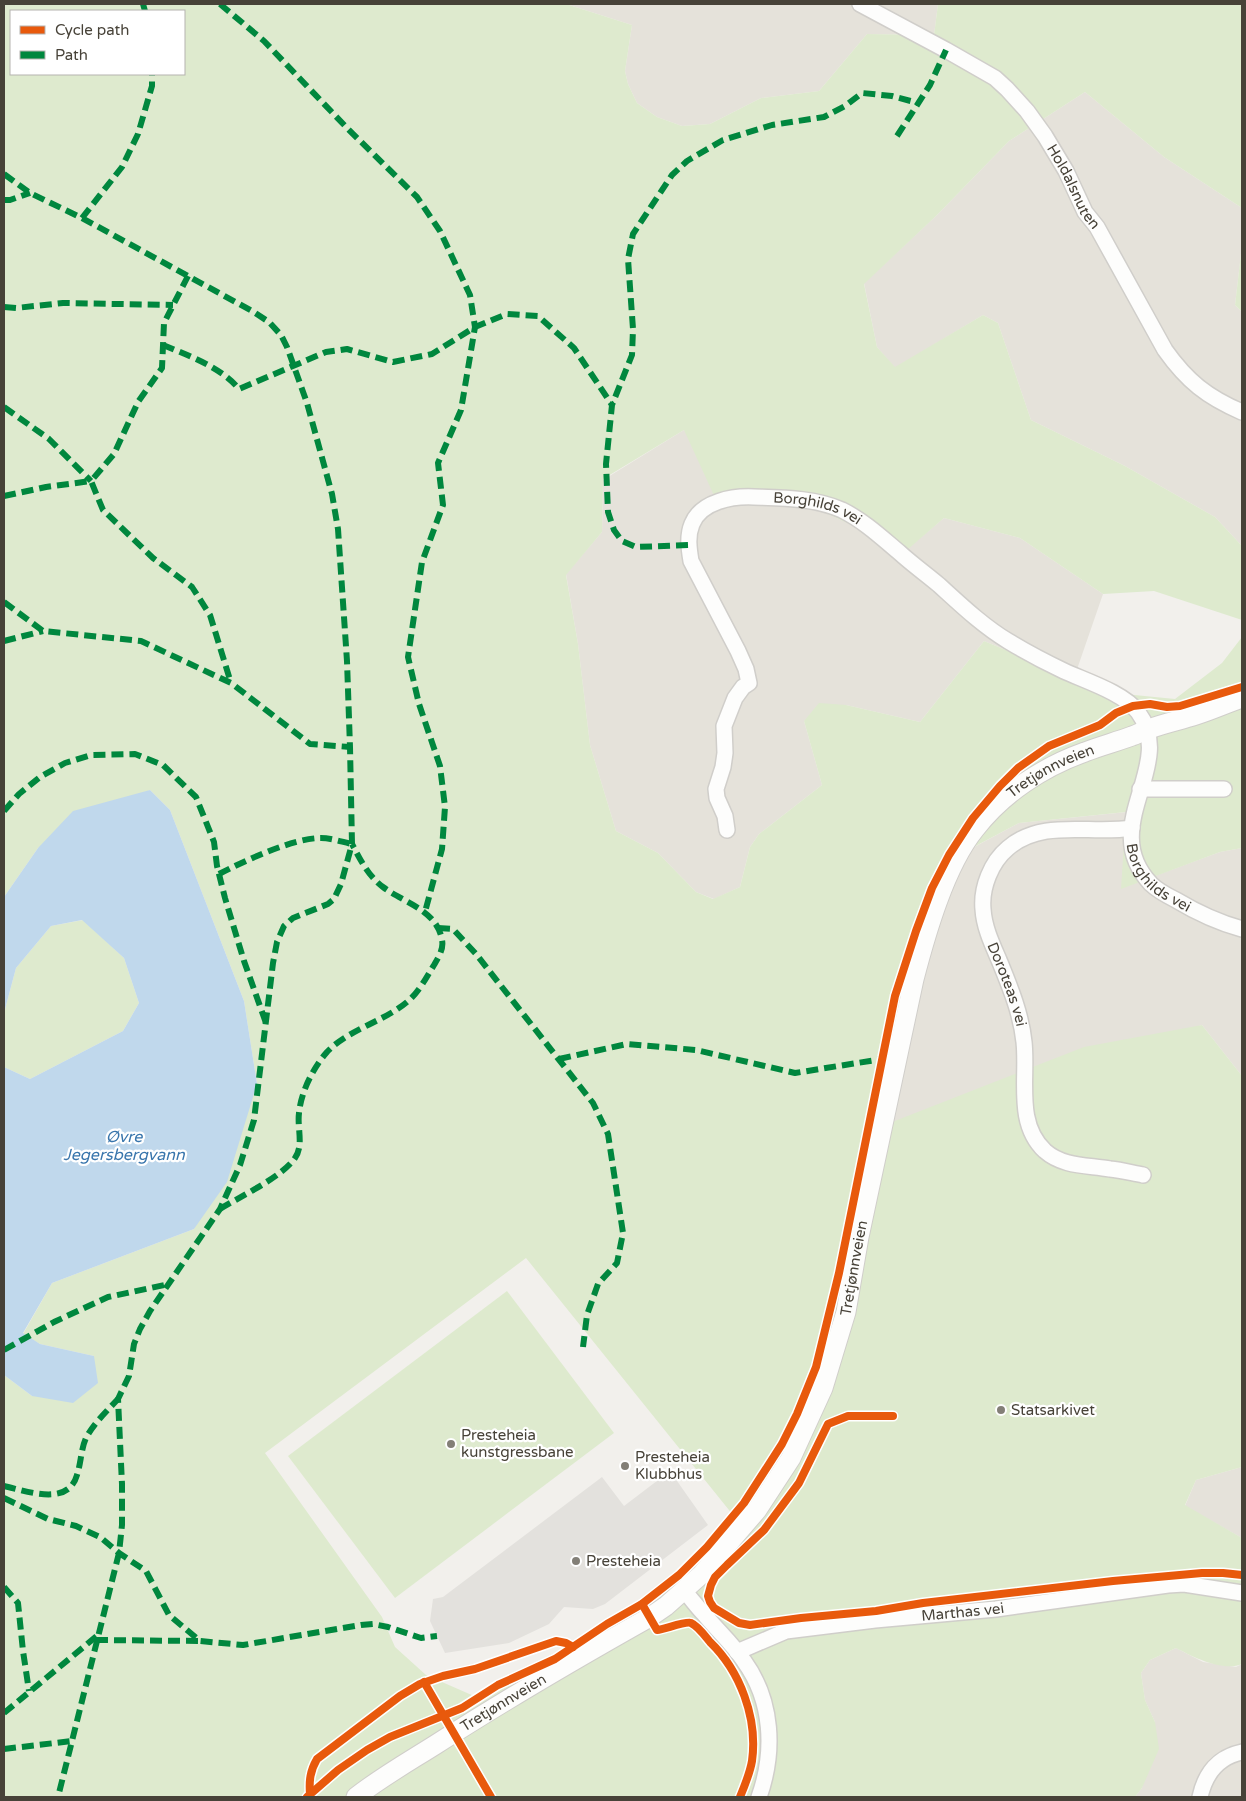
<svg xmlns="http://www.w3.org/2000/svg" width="1246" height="1801" font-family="'Varela Round',sans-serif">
<rect width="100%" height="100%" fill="#f2f0ec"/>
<g fill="#e5e2da">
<path d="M566,4H938L934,35L867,34L819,91L761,98L710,124L682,126L657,117L637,103L628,84L625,71L632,25Z"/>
<path d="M1085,92L1164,157L1242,208V245L1235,305L1242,312V546L1215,517L1125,466L1031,420L998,323L983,315L895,368L877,347L864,283L937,215L1009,141Z"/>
<path d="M684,430L812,507L907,549L944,518L1020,538L1103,594L1074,678L984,641L920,722L846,705L804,721L822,785L759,834L750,847L740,887L714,899L696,892L658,853L616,831L590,745L578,644L566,574L602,532L603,480Z"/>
<path d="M1127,812L1122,888L1220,852L1242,848V1076L1202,1025L881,1127L952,859L1019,823Z"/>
<path d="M1242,1467V1538L1185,1506L1196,1480Z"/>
<path d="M1176,1648L1203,1662L1236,1667L1242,1664V1797H1135L1142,1788L1155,1722L1145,1700L1141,1673L1150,1660Z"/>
</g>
<g fill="#deeace" fill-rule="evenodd">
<path d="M4,4H566L632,25L625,71L628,84L637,103L657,117L682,126L710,124L761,98L819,91L867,34L934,35L938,4H1242V208L1164,157L1085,92L1009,141L937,215L864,284L877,347L895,367L983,315L998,323L1031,420L1125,466L1215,517L1242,546V620L1154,591L1103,594L1020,538L944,518L907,550L812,507L717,502L684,430L603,479L602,532L566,575L578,644L590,745L616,831L658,853L696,892L713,899L740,887L750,847L759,834L822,785L804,721L819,703L846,705L920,722L984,641L1074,678L1114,693L1175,699L1222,663L1242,637V848L1220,852L1121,889L1126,812L1019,823L953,858L882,1126L1084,1047L1202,1025L1242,1076V1467L1196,1480L1185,1505L1242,1538V1664C1223,1672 1193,1657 1176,1648L1150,1660L1141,1673L1145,1700L1155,1722L1159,1749L1142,1788L1135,1797H4V1375L32,1396L94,1356L40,1344L23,1334L52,1283L194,1229L257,1084L244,1001L170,810L150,790L38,848L4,897ZM11,11H184V74H11ZM526,1258L733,1515L658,1600L567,1653L474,1696L426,1675L395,1647L382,1617L265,1453Z"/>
<path d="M1242,245V312L1235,305Z"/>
<path d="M83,920L124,958L139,1003L123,1031L30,1079L4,1067V1013L16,968L51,926Z"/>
<path d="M507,1291L614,1433L395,1598L288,1456Z"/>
</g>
<path fill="#e3e1dd" d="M670,1471L708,1525L605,1604L593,1609L564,1607L549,1624L509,1643L445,1653L430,1621L433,1599L443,1597L602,1477L624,1506Z"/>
<path fill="#c0d8ec" d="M150,790L170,810L244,1001L257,1084L227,1182L194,1229L52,1283L23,1333L40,1344L94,1356L98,1383L73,1403L32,1396L4,1375V1067L30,1079L123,1031L139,1003L124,958L82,920L51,926L16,968L4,1013V897L38,848L73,811Z"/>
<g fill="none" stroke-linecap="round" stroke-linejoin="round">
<g stroke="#d0ceca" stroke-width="18">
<g id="minor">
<path id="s1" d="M860,4L946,50L995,78L1007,89L1027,111L1045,136L1066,171L1085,212L1097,227L1165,350C1187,381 1207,397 1242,412"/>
<path d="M1140,789H1224"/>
<path id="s2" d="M1132,828C1090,835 1043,818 1008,848C991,862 981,888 983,909C984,927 992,944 999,960C1010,987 1021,1013 1024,1042C1028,1078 1015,1123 1045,1151C1063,1167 1088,1165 1110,1169C1121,1170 1132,1173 1143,1175"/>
<path id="s3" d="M727,830L725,816L717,798L716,789L723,767L725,753L724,726L735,698L743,687L749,683L746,669L738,651L691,561C689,549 687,536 692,524C701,501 733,496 754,497C783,498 815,498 842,510C864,521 881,537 900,553C912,564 926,574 939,585C961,605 983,626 1008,641C1026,652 1045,662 1064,671C1086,681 1124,693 1138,712C1178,766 1096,826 1151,884C1158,891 1168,896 1176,900C1196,912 1220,923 1242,929"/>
<path d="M684,1591C691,1598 697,1607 704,1614C717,1630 733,1644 744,1661C773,1701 775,1752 759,1797"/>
<path id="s4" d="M737,1652L786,1631L875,1620L996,1609L1168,1585L1184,1584L1242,1593"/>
<path d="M1200,1797C1205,1774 1218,1757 1242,1752"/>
</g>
</g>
<g stroke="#d0ceca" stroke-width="21">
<g id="tertiary">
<path id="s5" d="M356,1797C380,1778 408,1762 435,1745C505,1700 577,1658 650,1617L666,1606L702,1574L757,1510L791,1458L823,1388L846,1312L859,1237L914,979C926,933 945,866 975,829C1003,793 1043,767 1085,752C1100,746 1116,742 1132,736C1138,734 1143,731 1149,729C1165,723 1181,720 1196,715C1212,710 1227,703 1242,698"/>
</g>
</g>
<use href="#minor" stroke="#fdfdfc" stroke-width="15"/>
<use href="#tertiary" stroke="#fdfdfc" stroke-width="19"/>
<g stroke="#00873e" stroke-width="6" stroke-dasharray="12 6" stroke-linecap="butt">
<path d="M143,4L145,11"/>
<path d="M220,4L264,41L347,128L417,197L440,231L470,295L475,327L461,410L438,463L443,505L422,562L408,657L419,704L440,766L445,807L442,849L425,912"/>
<path d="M897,136L930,85L946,50"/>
<path d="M4,174L30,193L82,218L252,311L269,322L281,335L287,347L307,403L332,494L338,529L347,661L350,747L352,844L341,884L334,899L328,904L293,918L284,926L277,942L273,963L254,1120L240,1165L220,1209L150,1311L140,1329L134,1344L129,1376L118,1399L122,1484V1525L119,1553L58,1797"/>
<path d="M4,200H10L30,193"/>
<path d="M82,218L122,167L138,134L152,86V74"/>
<path d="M188,276L164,323L162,368L138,402L114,454L91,481L103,510L153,558L192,587L210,615L231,683"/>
<path d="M4,307L16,308L63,303L173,305"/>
<path d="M163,345C189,356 221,367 239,389L326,352L347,349L393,362L432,354L475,327L507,314L538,316L574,348L612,405"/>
<path d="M4,407L49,439L91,481"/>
<path d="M4,496L46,487L91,481"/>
<path d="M688,545L636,547L622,541L614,530L608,512L606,464L612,405L632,355L633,329L628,259L633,234L672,175L687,161L723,140L772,125L824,117L845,106L862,93L892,96L918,103"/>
<path d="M4,602L43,631L141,641L231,683L310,744L350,747"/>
<path d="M4,641L43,631"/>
<path d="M4,811L19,794L40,777L65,763L91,755L135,754L163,765L196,797L214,842L217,866L225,898L244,961L266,1023"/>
<path d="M219,874C244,861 293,838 321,838C331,838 342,842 352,844"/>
<path d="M438,928L453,929L476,954L593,1103L608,1134L623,1233L617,1263L598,1284L587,1315L583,1347"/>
<path d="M559,1059L627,1044L696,1050L795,1073L882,1059"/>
<path d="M220,1209C241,1196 282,1177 295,1158C304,1145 297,1128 299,1113C301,1092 313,1068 327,1052C349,1029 383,1022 407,1002C419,992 426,978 434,965C438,958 444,949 442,940C437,910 404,903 383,887C368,876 360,859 352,844"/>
<path d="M4,1350L54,1322L108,1297L169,1284"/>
<path d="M4,1486C27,1491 68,1507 77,1475C81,1463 81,1449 86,1438C94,1423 107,1411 118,1399"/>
<path d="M4,1498L48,1519L76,1526L100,1537L119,1553L146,1571L169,1615L200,1641L243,1645L361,1625L373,1624L388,1627L421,1638L437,1636"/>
<path d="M4,1587L18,1603L23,1651L29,1691"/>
<path d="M96,1640L200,1641"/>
<path d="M4,1713L98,1635"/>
<path d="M4,1749L72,1741"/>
</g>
<g stroke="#fff" stroke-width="11">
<g id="cycleway">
<path d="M893,1416H848L828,1424L799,1483L764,1530L727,1565L715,1577L711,1585L708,1596L710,1602L714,1608L739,1623L750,1625L801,1618L876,1611L923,1603L1113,1581L1202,1573H1223L1242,1575"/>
<path d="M642,1604L657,1630C665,1629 686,1621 691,1623C698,1626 705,1636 710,1642C740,1671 758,1718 752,1761C750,1773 745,1785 740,1797"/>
<path d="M424,1682L491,1797"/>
<path d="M310,1794C309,1781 310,1771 317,1759L400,1696L420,1684L443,1676L475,1669L556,1641L566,1643L573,1647"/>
<path d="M307,1797L338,1770L367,1750L390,1737L462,1708L498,1685L555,1659L607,1624L642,1604L679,1575L707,1547L744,1503L782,1444L797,1414L816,1367L839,1273L895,996L916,931L932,888L949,855L973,818L1000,786L1018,768L1049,746L1100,725L1116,713L1133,706L1150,704L1167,707L1180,706L1242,687"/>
</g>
</g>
<use href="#cycleway" stroke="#e8590c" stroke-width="8"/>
</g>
<g fill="#837f77" stroke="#fff" stroke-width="2">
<circle cx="1001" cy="1410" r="5"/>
<circle cx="451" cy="1444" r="5"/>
<circle cx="625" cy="1466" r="5"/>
<circle cx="576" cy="1561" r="5"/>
</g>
<g text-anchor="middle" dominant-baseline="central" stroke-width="4.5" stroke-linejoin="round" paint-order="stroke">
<g font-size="15" fill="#474238" stroke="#fff">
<text stroke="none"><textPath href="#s1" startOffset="289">Holdalsnuten</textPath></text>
<text stroke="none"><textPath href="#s3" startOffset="468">Borghilds vei</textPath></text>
<text stroke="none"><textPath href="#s5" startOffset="1315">Tretjønnveien</textPath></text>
<text stroke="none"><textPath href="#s3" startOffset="1035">Borghilds vei</textPath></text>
<text stroke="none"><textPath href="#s2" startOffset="276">Doroteas vei</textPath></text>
<text stroke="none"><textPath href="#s5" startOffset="760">Tretjønnveien</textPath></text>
<text stroke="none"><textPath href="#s4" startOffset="231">Marthas vei</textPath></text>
<text stroke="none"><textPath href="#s5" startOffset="175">Tretjønnveien</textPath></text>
</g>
<g font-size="15" fill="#474238" stroke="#fff" text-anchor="start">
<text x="1011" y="1410">Statsarkivet</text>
<text x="461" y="1435">Presteheia<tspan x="461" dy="17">kunstgressbane</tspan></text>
<text x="635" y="1457">Presteheia<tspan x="635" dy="17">Klubbhus</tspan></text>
<text x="586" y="1561">Presteheia</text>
</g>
<g font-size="16" font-style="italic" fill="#3875ac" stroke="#fff">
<text x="124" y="1137">Øvre<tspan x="124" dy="18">Jegersbergvann</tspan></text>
</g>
</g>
<rect width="1246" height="1801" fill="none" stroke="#474238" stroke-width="10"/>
<rect x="10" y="10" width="175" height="65" fill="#ffffff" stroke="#b5b3af"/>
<rect x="20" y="26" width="25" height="8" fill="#e8590c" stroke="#b5b3af"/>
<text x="55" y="35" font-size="15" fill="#474238">Cycle path</text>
<rect x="20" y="51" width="25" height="8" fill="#00873e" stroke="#b5b3af"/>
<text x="55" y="60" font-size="15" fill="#474238">Path</text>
</svg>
